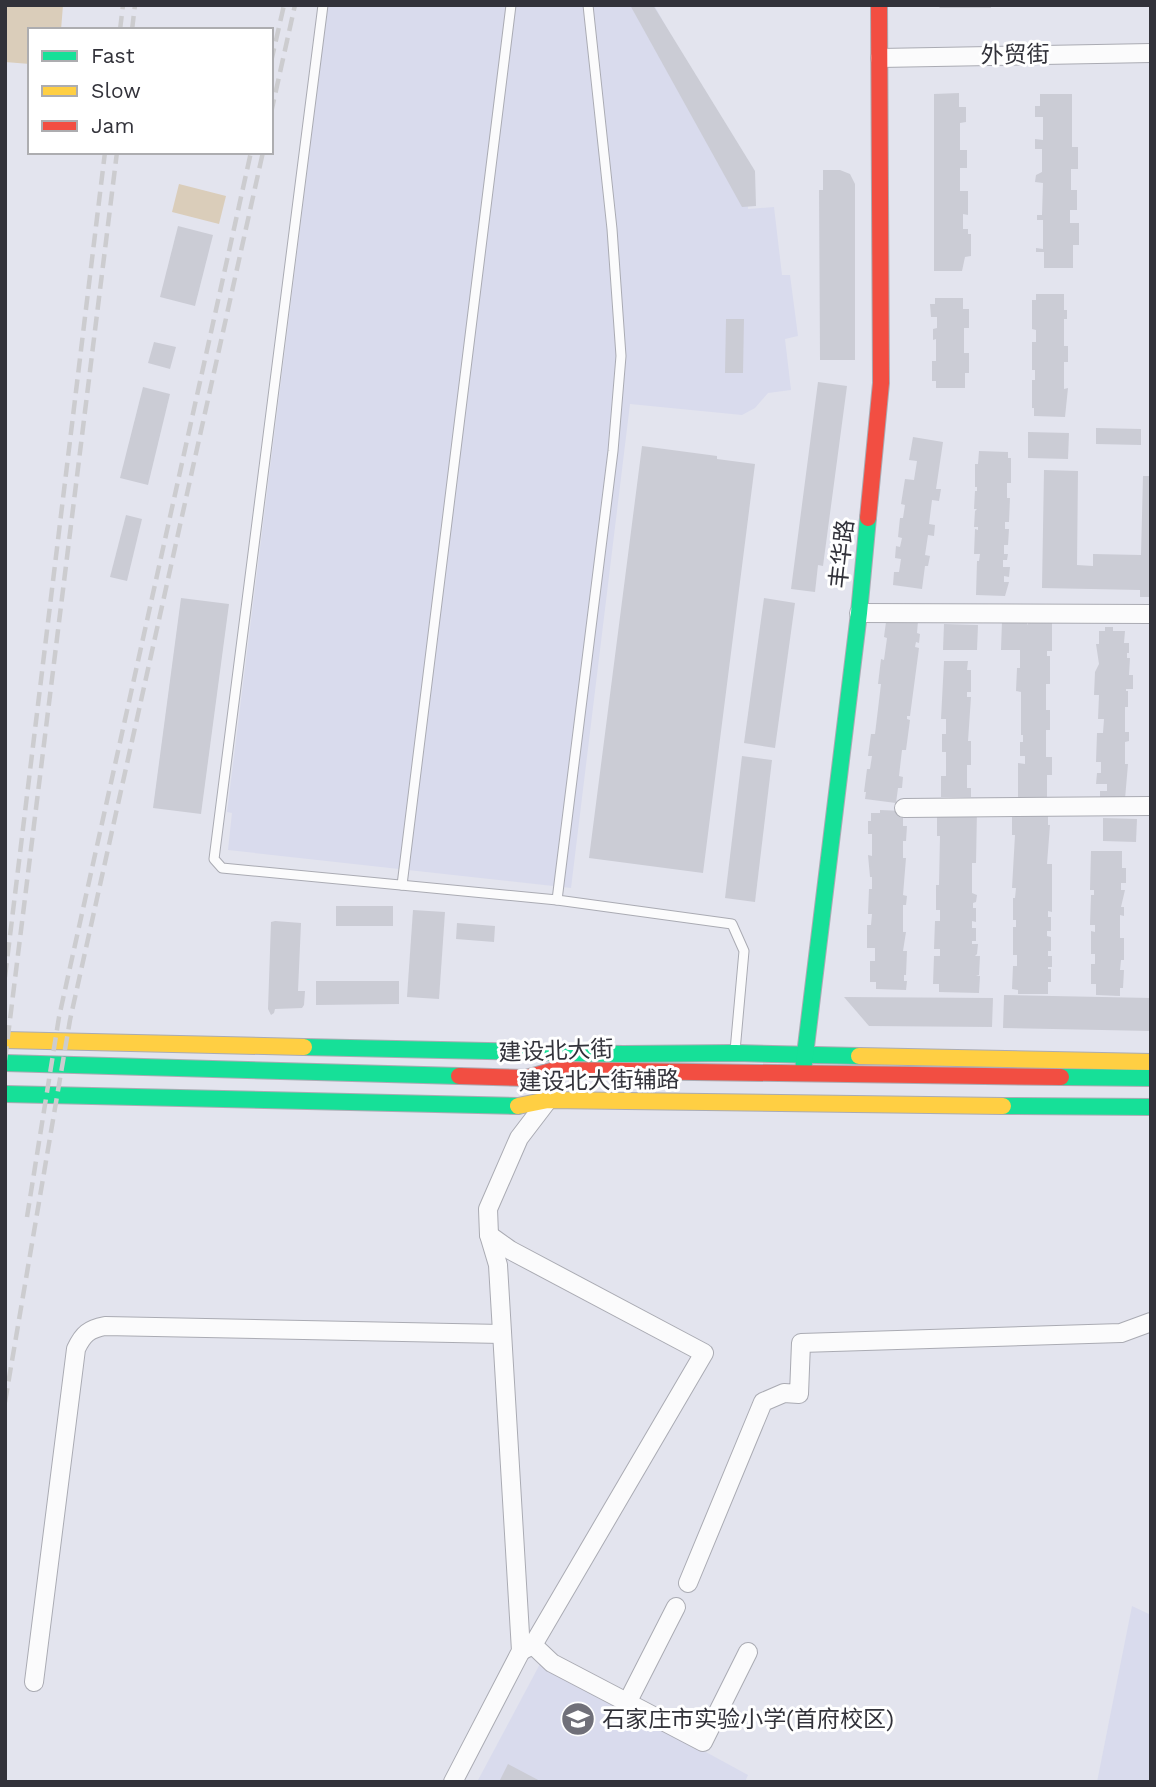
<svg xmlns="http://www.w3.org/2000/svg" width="1156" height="1787" font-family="'Work Sans','Noto Sans SC',sans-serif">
<rect width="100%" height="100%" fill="#e3e4ee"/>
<g fill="#d9dbed">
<path d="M328,5H654L748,173V209L774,207L782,275H790L798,336L785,339L791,390L768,393L755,408L742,415L630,404L571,888L228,850L232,813L227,812Z"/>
<path d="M1132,1606L1151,1615V1782H1097Z"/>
<path d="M541,1662L748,1775L745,1782H477Z"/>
</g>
<g fill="#dacdba">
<path d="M5,5H63L61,30H30V64L5,62Z"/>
<path d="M179,184L226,196L219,224L172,212Z"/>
</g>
<g fill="#cbccd5">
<path d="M630,5H653L755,171L756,206L742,207Z"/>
<path d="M937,5H991V8H940Z"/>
<path d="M959,93V107H966V122L960,123V150H967V168H960V191H968V215L963,214V229H968V234H971V256L965,257L962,271H934V94Z"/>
<path d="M1040,94H1072V147H1078V169H1071V190H1077V210H1070V223H1079V245H1073V268H1044V252H1036V248L1043,249V220H1037V215H1042L1043,183L1035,182L1036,175L1042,172V149H1035V139L1043,140V117H1035V106H1040Z"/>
<path d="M823,170H840L850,174L855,184V360H820L819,190H823Z"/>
<path d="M178,226L213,235L195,306L160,297Z"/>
<path d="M1036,294H1064V310H1067V319H1064V346H1068V362H1064V389L1068,388L1065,417L1034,416V408H1032V380H1035V370H1032V342H1036V330L1032,329V300H1036Z"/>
<path d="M935,298H963V309H969V328H964V353H969V373H965V388H936V381H932V361H936V339L933,340V329L937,328V317H931L930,304H935Z"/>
<path d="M726,319H744L743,373H725Z"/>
<path d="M154,342L176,347L170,369L148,363Z"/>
<path d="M818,382L847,386L823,566L818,565L815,592L791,589Z"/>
<path d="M143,387L170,394L148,485L120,478Z"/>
<path d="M1096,428L1141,429V445L1096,444Z"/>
<path d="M1028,432L1069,433L1068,459L1028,458Z"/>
<path d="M913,437L943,442L936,489H941L939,501L932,500L929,524L935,525L934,536L928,535L925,555L930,556L928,566H925L922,589L893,585L894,572H899L901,559L895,558L896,546L900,547L902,538L898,537L900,518H903L905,505L901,504L905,479L914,480L917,461L909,460Z"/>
<path d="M642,446L717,456V459L755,464L703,873L589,858Z"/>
<path d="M979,451L1008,452V458H1011V483H1007V498H1010L1009,522H1005V529H1009L1008,545H1004V554H1008L1007,560H1003V567H1010L1009,577L1004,576V582H1009L1005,596L976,595L977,561H979L980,554H974L975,529L978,530V527H974L975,511L977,509H974L975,491H977V487H975V464H978Z"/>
<path d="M1044,470L1078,471L1077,565L1093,566V554L1141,555L1143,476H1151V597H1140V590L1042,588Z"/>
<path d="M126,515L142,519L127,581L110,577Z"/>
<path d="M181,598L229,604L201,814L153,808Z"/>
<path d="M764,598L795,603L775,748L744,743Z"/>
<path d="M890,617L918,621L917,633L920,634L919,643L916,642L915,647L919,648L910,716H907V719L910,720L906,750H902L899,776L903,777L902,788H898L896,803L865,799L866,792H864L867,769H870L872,756H868L871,734H875L881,684H878L881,659L884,660L887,638L884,637L886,622H889Z"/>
<path d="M1002,621L1027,622V625L1029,622L1052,623V651H1047V656H1050V684H1046V710H1050V730H1046V757H1052V775H1047V799L1018,798V763L1025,764V756H1020V742H1023V735H1021V692L1016,691L1017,668H1020V650H1001Z"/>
<path d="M944,624L978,625L977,650H943Z"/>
<path d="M1105,627H1113V631H1125L1124,643H1129V653H1127V658H1130L1129,675H1133V689H1126V691H1128V707H1125V732H1129V741L1125,742V764H1128L1125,799H1100V791H1107V784H1096L1097,773H1101V762H1096L1097,733H1103L1104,719H1098L1099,695H1094L1095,672L1099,664L1096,644H1099V631H1105Z"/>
<path d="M944,661H968L967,670H971V692H967V697H971L968,741H971V765H967V788H971V797H941V776H946V752H942V734H946V719H941Z"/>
<path d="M742,756L772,760L755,902L725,898Z"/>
<path d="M977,809L976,863H972V893L977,895L976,902L973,903V908H976V922L972,921V928H976V941H972V944H978L977,954L975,956H980L979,975L976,976H980L979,993L939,992V984H933L934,956H940V949H934L935,921H940V910H936V885H939L940,836H937V811Z"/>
<path d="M880,810L903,811V826H907L906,841H903V858H906L903,895L907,896L906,905H903V932H906L903,951H907L906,975H904V981H907L906,990L876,989V982H870V961H875V948H867V925H871L872,914H868L869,889H872V877H870L868,855L872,856V834H868V821H871V813H880Z"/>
<path d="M1012,813L1048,814V825H1050L1047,864H1052V912L1048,911V917H1051V931H1047V936L1051,937V951H1048V956H1052V967H1048V969H1051V982H1048V994H1018V990L1012,989L1013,966H1017V955H1013V927H1016V920H1013V898H1015L1016,888H1012L1015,835H1012Z"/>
<path d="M1103,818L1137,819L1136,842L1103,841Z"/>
<path d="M1091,851H1122V868H1126V883H1121V890H1125L1121,907H1124V916L1120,915V938H1124V960H1121L1120,970H1124L1123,988H1120V996L1096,995V984H1091V964H1095V954H1091V931L1095,932V925H1090L1091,895H1094V890H1090Z"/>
<rect x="336" y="906" width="57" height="20"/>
<path d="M413,910L445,912L439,999L407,997Z"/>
<path d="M275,921L301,923L298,991H305L304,1005L302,1008L275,1009L274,1013L271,1015L268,1009L271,922Z"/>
<path d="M457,923L495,926L494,942L456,939Z"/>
<path d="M316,981H399V1004L316,1005Z"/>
<path d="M1004,995L1151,998V1031L1003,1028Z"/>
<path d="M844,997L993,998L992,1027L869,1026Z"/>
<path d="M508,1764L542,1782H499Z"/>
</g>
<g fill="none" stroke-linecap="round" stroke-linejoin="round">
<g stroke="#aaabb3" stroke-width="11">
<g id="lane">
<path d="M323,5L214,859L222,868L557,900L732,924L744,951L735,1051"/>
<path d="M402,885L511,5"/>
<path d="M557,900L613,451L621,356L612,229L588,5"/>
</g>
</g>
<g stroke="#aaabb3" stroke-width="20">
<g id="street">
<path d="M880,58L1151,53"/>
<path d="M859,613L1151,614"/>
<path d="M904,808L1151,806"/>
<path d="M489,1235L510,1250L704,1353L533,1645L521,1651"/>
<path d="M688,1583L763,1402L784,1393L799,1394L801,1343L1121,1333L1151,1322"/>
<path d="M533,1645L552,1663L703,1742L748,1652"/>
<path d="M34,1682L76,1349C83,1334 89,1329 105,1326L502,1334"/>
<path d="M627,1703L676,1607"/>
<path d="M453,1782L521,1651L498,1265L489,1235L488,1209L519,1138L548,1100"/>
</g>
</g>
<g stroke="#aaabb3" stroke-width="18">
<g id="fast">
<path d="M304,1047L623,1054L735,1053L859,1056"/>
<path d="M5,1063L459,1076"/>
<path d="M803,1071L859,613L868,518"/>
<path d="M1061,1077L1151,1078"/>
<path d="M5,1094L518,1106"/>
<path d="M1003,1106L1151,1107"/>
</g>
</g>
<g stroke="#aaabb3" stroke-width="18">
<g id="slow">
<path d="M5,1040L304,1047"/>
<path d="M859,1056L1151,1062"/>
<path d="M518,1106L548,1100L1003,1106"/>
</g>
</g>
<g stroke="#aaabb3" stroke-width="18">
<g id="jam">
<path d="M868,518L881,383L879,5"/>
<path d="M459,1076L526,1078L555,1070L1061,1077"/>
</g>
</g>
<use href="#lane" stroke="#fbfbfc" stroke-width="9"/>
<use href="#street" stroke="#fbfbfc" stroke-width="18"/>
<use href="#fast" stroke="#16e098" stroke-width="16"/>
<use href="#slow" stroke="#ffcf43" stroke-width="16"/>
<use href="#jam" stroke="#f24e42" stroke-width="16"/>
<g stroke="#cccccf" stroke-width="4.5" stroke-dasharray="14 7" stroke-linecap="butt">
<path d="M120,30L123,5"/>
<path d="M132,30L135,5"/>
<path d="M271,62L284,5"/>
<path d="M271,113L295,5"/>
<path d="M5,977L105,152"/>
<path d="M5,1060L117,152"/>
<path d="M27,1217L59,1017L251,152"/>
<path d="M5,1402L70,1020L263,152"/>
</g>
</g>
<defs>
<g id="school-disc" transform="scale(1.75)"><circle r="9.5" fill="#707079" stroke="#fff"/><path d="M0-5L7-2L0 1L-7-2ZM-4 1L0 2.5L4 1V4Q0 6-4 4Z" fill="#fff"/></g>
</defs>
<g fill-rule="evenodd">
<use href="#school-disc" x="578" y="1719"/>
</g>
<g text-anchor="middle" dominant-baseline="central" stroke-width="6" stroke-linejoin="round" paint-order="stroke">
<g font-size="23" fill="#32323a" stroke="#fff">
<text transform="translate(1015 55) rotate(-1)">外贸街</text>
<text transform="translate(842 554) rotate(-84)">丰华路</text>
<text transform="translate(556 1051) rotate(-2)">建设北大街</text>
<text transform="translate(599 1081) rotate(-1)">建设北大街辅路</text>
</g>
<g font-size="23" fill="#32323a" stroke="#fff" text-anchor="start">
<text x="602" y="1719">石家庄市实验小学(首府校区)</text>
</g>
</g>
<rect width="1156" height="1787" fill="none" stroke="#32323a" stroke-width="14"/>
<rect x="28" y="28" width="245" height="126" fill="#ffffff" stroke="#adadb0" stroke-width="2"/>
<rect x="42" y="51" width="35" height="10" fill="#16e098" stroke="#adadb0" stroke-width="2"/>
<text x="91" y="63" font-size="21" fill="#32323a">Fast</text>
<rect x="42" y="86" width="35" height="10" fill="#ffcf43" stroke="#adadb0" stroke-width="2"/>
<text x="91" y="98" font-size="21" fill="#32323a">Slow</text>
<rect x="42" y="121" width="35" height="10" fill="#f24e42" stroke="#adadb0" stroke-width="2"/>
<text x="91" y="133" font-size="21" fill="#32323a">Jam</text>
</svg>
